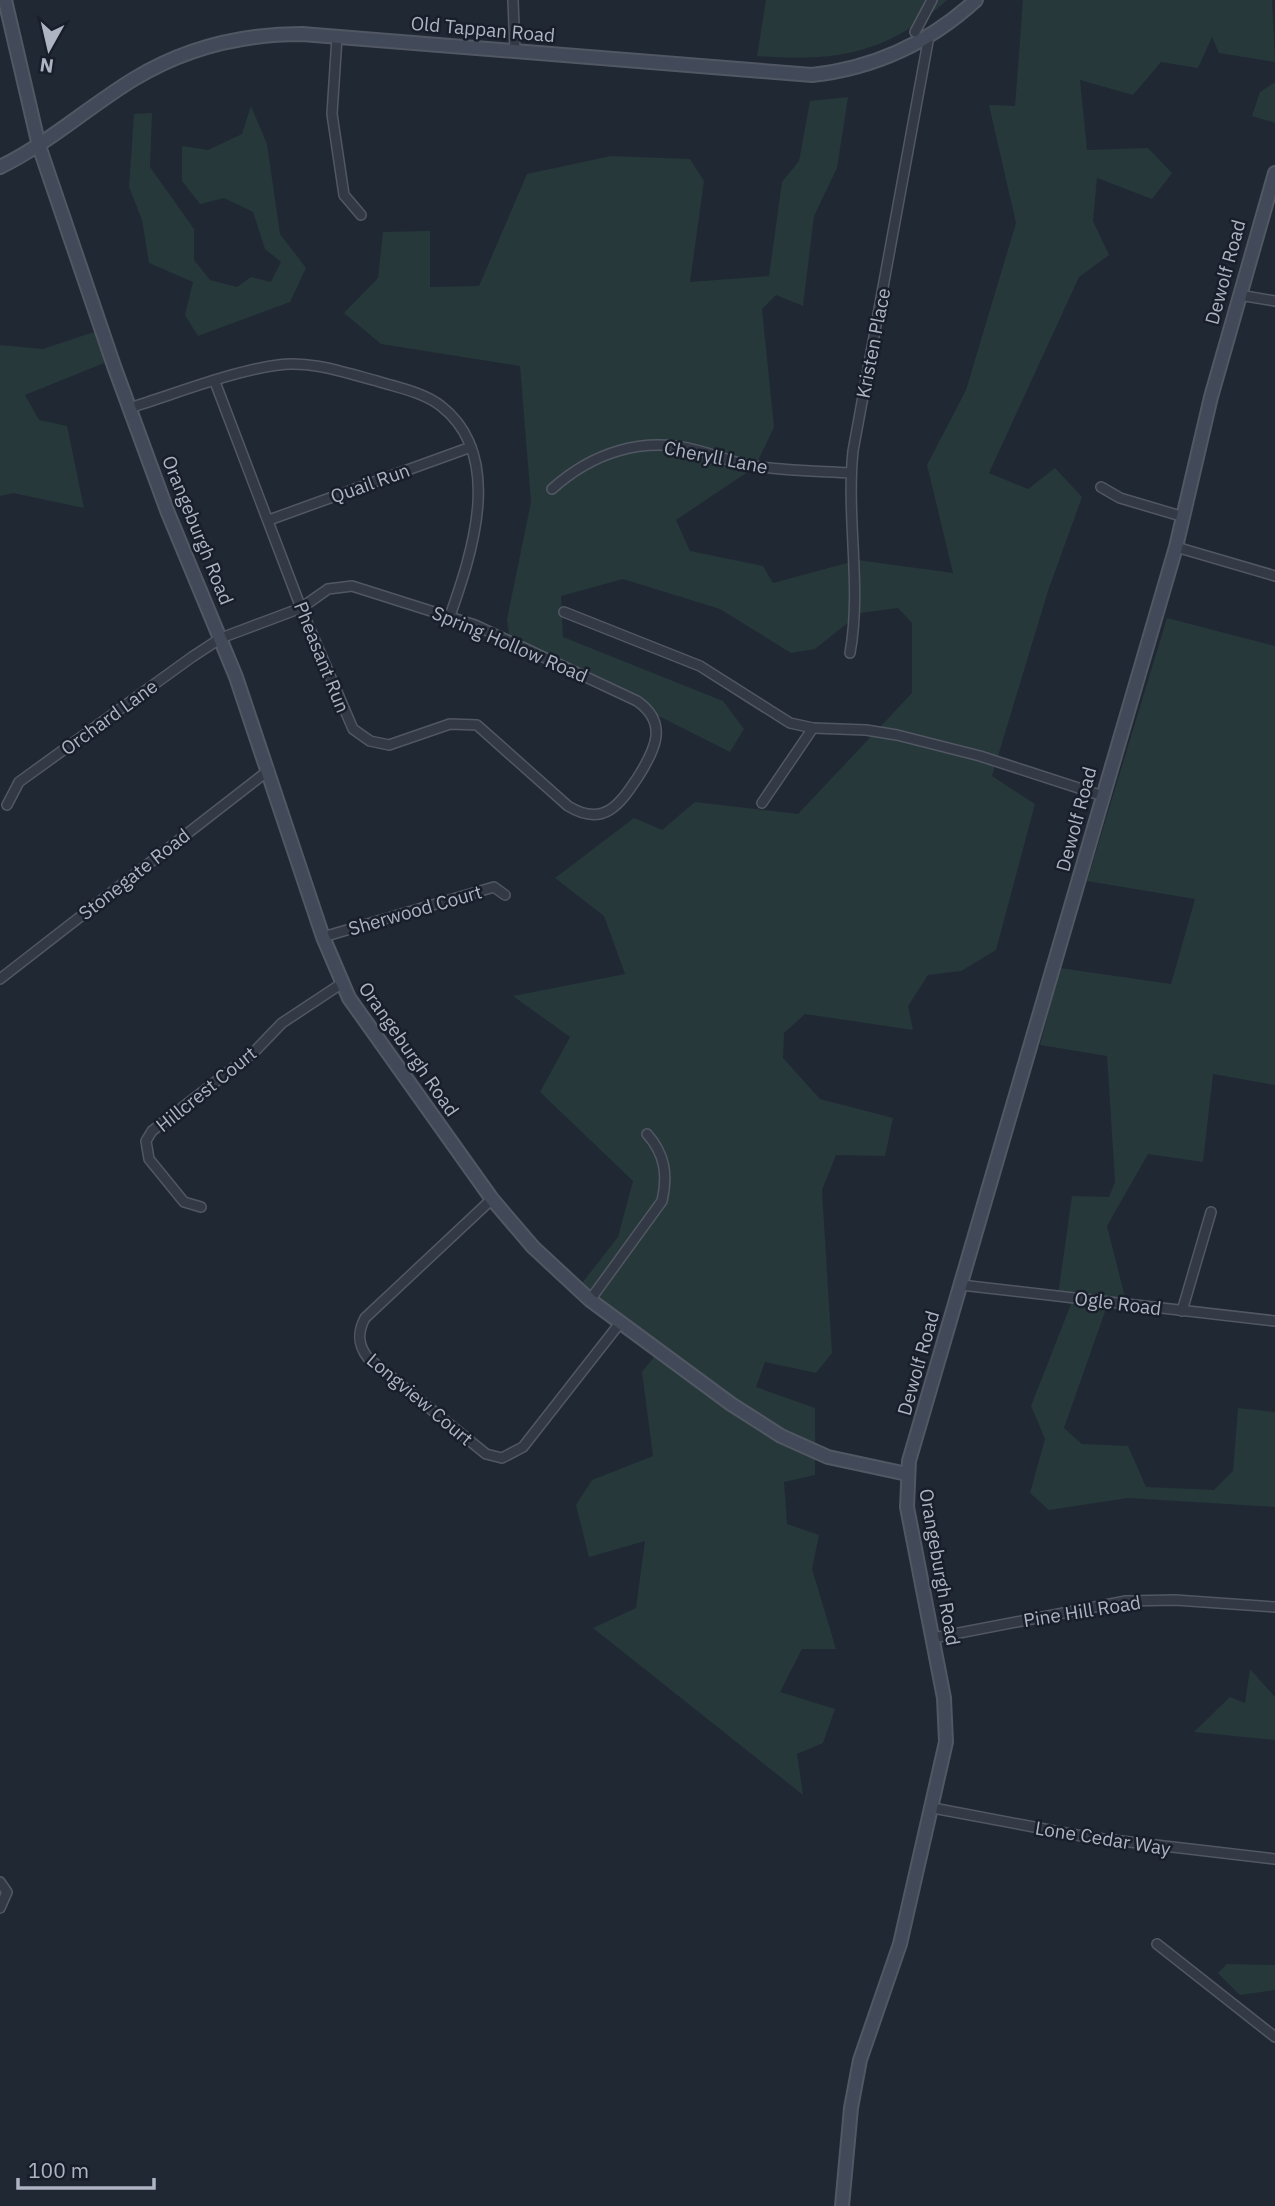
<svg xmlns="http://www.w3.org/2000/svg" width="1275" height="2206" font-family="'IBM Plex Sans',sans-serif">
<rect width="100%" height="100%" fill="#202834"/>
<g fill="#26383a">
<path d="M766,0H947C887,54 835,62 757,56Z"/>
<path d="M1023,0H1272L1275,62L1219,53L1212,37L1198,68L1161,62L1133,95L1080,80L1087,150L1148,148L1172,173L1152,199L1097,178L1093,221L1109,255L1079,277L989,473L1028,489L1055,468L1082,497L1048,591L992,776L1035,804L996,950L961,971L928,975L908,1006L913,1030L805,1014L784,1033L783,1058L820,1099L893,1118L885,1156L836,1155L822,1190L832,1353L816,1373L765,1362L756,1387L815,1408V1475L784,1482L787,1524L819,1535L812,1569L836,1649H802L780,1692L835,1709L823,1743L797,1754L803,1795L593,1628L636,1608L645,1541L589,1557L576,1505L592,1480L653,1456L642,1372L658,1352L579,1287L618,1237L633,1181L540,1092L570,1037L513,996L625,974L604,916L555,878L634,818L662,830L695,802L798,814L912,693V623L898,608L860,613L815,649L791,653L720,609L623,579L561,596L563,637L723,701L744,729L730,752L510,641L507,619L531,502L520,366L381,344L344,313L378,278L383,232L430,231V287L479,286L527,174L611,156L690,159L704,181L690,282L769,276L782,182L799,161L810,101L848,97L837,168L814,216L803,306L776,295L762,309L774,427L755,467L676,520L690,551L763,566L773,583L858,560L953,573L927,465L966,390L1016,223L989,105L1015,106Z"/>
<path d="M1275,82V123L1252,116L1260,92Z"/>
<path d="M251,106L267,144L280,234L306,268L290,302L198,336L185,315L193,282L149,263L142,220L129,187L134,114L152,113L150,167L194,229V260L210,280L237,287L251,277L271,282L281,262L265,249L253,212L224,198L200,204L182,181V146L208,150L242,134Z"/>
<path d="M103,329L114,359L25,395L39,420L67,426L84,508L13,493L0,496V345L43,349Z"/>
<path d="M1167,618L1275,646V1085L1213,1074L1203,1162L1148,1154L1107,1226L1128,1309L1107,1306L1064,1428L1082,1444L1128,1446L1146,1487L1214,1490L1233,1471L1238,1408L1275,1412V1507L1128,1498L1049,1510L1030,1493L1045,1439L1031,1406L1071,1304L1057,1302L1072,1196L1109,1197L1115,1182L1107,1056L1040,1045L1060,968L1171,984L1195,899L1087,881Z"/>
<path d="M1250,1669L1275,1697V1740L1194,1732L1230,1697L1245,1703Z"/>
<path d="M1227,1964L1275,1965V1990L1240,1995L1218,1973Z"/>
</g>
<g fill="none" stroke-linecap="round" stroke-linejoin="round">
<g stroke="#515763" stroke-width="12">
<g id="street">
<path d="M513,0L515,51"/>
<path d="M915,32L932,0"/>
<path d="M337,37L332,114L344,195L361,215"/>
<path d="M1239,295L1275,301"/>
<path d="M129,408C175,394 232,371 278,365C310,360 346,373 377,381C399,388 423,392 441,406C505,456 472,553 450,616"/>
<path d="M1101,487L1120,498L1184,517"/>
<path d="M552,489C592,453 642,436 696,450C714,454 730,462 748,465C782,471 817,471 851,473"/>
<path d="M269,520L471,447"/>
<path d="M1176,547L1275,576"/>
<path d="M564,612L700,666L790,723L813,728L866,730L897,735L980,756L1103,796"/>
<path d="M850,653C862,587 846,518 853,451L929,36"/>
<path d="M762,803L813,728"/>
<path d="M7,805L19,782L192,657L221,638L301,608L328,589L352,586L475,625L637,701C669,723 655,750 638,777C620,804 604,828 568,806L477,725L450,724L389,745L370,741L353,729L301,608L215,382"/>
<path d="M323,937L494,887L505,895"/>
<path d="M0,979L269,770"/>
<path d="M492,1199L365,1318C357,1333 358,1345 368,1358L486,1454L502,1458L523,1447L620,1323"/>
<path d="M201,1207L184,1202L149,1159L146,1141L152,1131L254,1052L282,1023L341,984"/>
<path d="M961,1285L1275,1321"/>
<path d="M590,1300L662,1201C668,1175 665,1154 647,1134"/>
<path d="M1182,1311L1211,1212"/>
<path d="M933,1638L1126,1601L1175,1600L1275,1607"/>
<path d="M933,1808L1087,1837L1275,1859"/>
<path d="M0,1882L7,1892L0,1908"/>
<path d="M1157,1944L1275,2037"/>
</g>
</g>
<g stroke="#515763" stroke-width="16">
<g id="secondary">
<path d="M5,0L39,146L114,366L168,513L236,677L323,937L349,998L492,1199L533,1247L590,1300L731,1404L781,1436L828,1457L907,1474"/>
<path d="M0,167C49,143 88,107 134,79C185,48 243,34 302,34L812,75C875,68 929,43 976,0"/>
<path d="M842,2206L851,2108L860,2060L900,1944L946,1742L944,1698L907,1507L909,1461L1176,547L1211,397L1275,173"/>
</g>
</g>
<use href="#street" stroke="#343a45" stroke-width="9"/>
<use href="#secondary" stroke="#424958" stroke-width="12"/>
</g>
<g text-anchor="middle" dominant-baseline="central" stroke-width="5" stroke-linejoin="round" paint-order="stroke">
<g font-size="19" fill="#aeb4c2" stroke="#191f2a">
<text transform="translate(483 29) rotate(5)">Old Tappan Road</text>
<text transform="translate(1225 272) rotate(-75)">Dewolf Road</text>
<text transform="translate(873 343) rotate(-79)">Kristen Place</text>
<text transform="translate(716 457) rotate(11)">Cheryll Lane</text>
<text transform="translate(370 483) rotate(-20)">Quail Run</text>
<text transform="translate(198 530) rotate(68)">Orangeburgh Road</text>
<text transform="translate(510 644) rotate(23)">Spring Hollow Road</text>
<text transform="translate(322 657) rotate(68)">Pheasant Run</text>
<text transform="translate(109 717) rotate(-36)">Orchard Lane</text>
<text transform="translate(1076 819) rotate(-75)">Dewolf Road</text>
<text transform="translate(134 874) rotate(-38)">Stonegate Road</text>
<text transform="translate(415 910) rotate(-16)">Sherwood Court</text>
<text transform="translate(409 1049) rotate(55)">Orangeburgh Road</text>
<text transform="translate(206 1089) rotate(-39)">Hillcrest Court</text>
<text transform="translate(1118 1303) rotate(7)">Ogle Road</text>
<text transform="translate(918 1363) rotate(-74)">Dewolf Road</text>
<text transform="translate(420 1399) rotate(40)">Longview Court</text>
<text transform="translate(940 1567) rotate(80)">Orangeburgh Road</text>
<text transform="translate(1082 1611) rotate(-9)">Pine Hill Road</text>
<text transform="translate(1103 1838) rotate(9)">Lone Cedar Way</text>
</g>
</g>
<g transform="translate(49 49) rotate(188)" stroke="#191f2a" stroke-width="5" paint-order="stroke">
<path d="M0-5L12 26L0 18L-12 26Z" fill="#aeb4c2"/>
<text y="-10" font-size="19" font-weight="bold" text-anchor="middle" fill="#aeb4c2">N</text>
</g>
<path d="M18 2178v10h136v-10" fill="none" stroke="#aeb4c2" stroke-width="3.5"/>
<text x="28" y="2178" font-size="21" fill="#aeb4c2" stroke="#191f2a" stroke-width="5" paint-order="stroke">100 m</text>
</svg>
